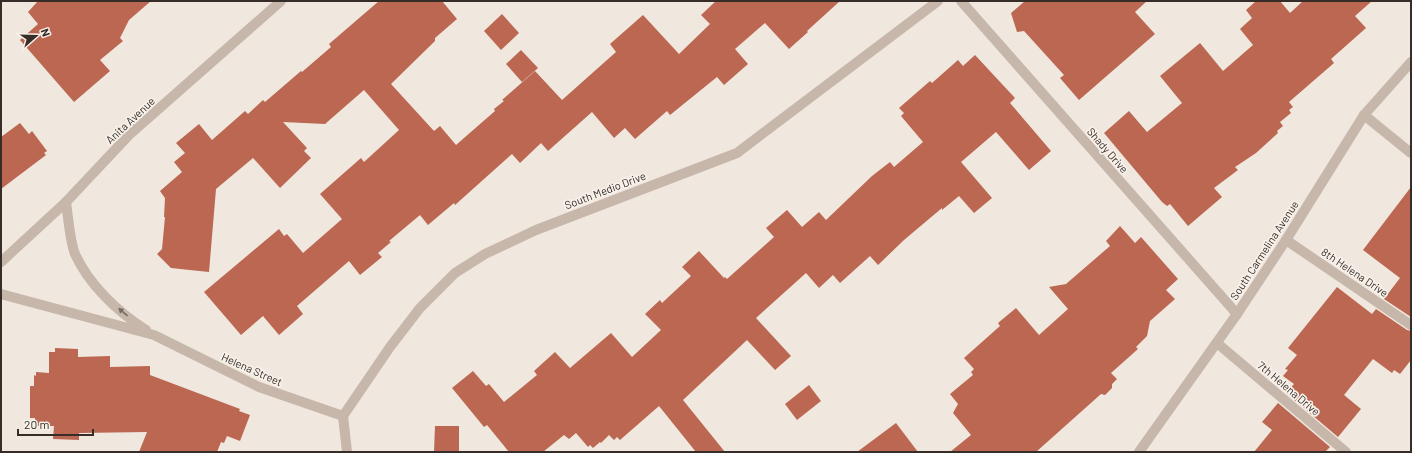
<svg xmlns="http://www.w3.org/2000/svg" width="1412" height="453" font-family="Barlow,sans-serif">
<rect width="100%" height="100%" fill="#f0e7de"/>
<g fill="#bb6751">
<path d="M38,1H151L129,20L120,38L123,41L100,60L110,71L74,102L20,40L38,24L28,12Z"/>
<path d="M379,1H442L457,19L435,38V41L391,84L434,131L440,126L456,145L495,111L494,109L504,101L502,100L535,71L562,100L616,52L610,44L643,15L679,54L710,24L701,15L716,1H840L807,31L808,32L789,49L765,23L735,49L748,64L724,85L717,77L670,115L667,111L635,139L625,128L614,138L592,112L548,151L541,143L520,163L512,154L455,205L454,203L428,225L420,215L389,241L391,242L378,253L382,257L360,275L349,261L297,306L303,314L279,335L263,316L241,335L204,292L279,229L284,236L287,234L303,253L342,219L320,194L361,158L364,162L399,130L364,90L325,124L283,122L307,148L304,151L311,158L280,188L253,158L216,189L209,272L171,268L157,254L162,249L165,217H164L165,198L160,191L182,172L174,162L185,153L176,143L199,124L212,140L245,111L248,114L263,100L265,102L301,71L302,72L331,47L329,44Z"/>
<path d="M1025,1H1147L1135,12L1155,34L1079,100L1060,78L1064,75L1024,31L1017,32L1011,13Z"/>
<path d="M1256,1H1280L1290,13L1303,1H1372L1355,16L1366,28L1331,59L1334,63L1289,102L1293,107L1289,110L1291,113L1280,122L1283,126L1277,131L1278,133L1256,153L1235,167L1238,170L1214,188L1222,197L1188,226L1170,204L1167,206L1162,202L1104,133L1129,111L1147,132L1182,103L1160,76L1200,43L1223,71L1253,45L1240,29L1252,18L1246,10Z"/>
<path d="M502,14L519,33L501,50L484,31Z"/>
<path d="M521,50L538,68L522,82L506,64Z"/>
<path d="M975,55L1015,98L1010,103L1051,151L1029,170L996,132L961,162L992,198L974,213L959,196L942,210V208L904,240L878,265L870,256L840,283L833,275L819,288L806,273L756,318L791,356L775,370L747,340L683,400L725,452H696L659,406L620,440L617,437L614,440L609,435L601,443L600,442L593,448L590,445L588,447L576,433L569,439L564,435L543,452H509L487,425L484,427L452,388L473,371L486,386L489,384L504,402L537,375L534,371L555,352L570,368L611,333L632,357L661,330L645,314L660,300L662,303L691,276L682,267L699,251L724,278L725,277L727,279L774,237L766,228L787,210L802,227L819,212L826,220L872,176L890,162L894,167L923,142L901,116L904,113L899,108L930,81L932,83L958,60L963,66Z"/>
<path d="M20,123L29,134L32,131L47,151L44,153L46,155L1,189V137Z"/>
<path d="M1411,187V317L1384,299L1400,278L1363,250Z"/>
<path d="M1120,226L1135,243L1141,237L1178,279L1166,290L1175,299L1150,321L1147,336L1136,347L1138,349L1111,373L1117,379L1112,384V388L1105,395L1101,394L1036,452H950L971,435L953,413L958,404L950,394L973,375L971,372L974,369L964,358L1000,326L998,323L1016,308L1039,335L1068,309L1049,287L1066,284L1110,246L1106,241Z"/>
<path d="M1337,287L1372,314L1376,309L1407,330L1411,331V360L1400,374L1394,370L1392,373L1373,359L1344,395L1361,409L1338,437L1286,393L1294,384L1283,376L1288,370L1285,369L1297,355L1288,348Z"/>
<path d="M55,348L78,349V357L110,356V367L150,366V375L240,409L239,411L250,415L240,441L227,436L224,443L221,442L217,452H139L147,432L79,433V440L53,439L54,426H35V418H30V386H34V375L36,376V372L49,373V352H55Z"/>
<path d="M809,385L821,401L797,420L785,404Z"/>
<path d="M1278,403L1330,447L1325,452H1254L1272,430L1262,422Z"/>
<path d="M896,423L918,452H857Z"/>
<path d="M435,426H459V452H434Z"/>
</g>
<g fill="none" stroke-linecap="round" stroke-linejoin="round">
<g stroke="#c7b7ab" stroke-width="10">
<path d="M961,1L1237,314"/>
<path d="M1364,115L1411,153"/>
<path d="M66,202C68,216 70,242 75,254C89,285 118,312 146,330"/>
<path d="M1286,240L1411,325"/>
<path d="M1,262L66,202L129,135L281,1"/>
<path d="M1,294L154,335L259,387L343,416"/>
<path d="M1217,343L1346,452"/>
<path d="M347,452L343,416L390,347L420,308L455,273L485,254L536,230L737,153L938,1"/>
<path d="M1139,452L1237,314L1286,240L1364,115L1411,62"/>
</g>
</g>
<defs><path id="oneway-solid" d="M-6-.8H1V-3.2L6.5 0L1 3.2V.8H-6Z"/></defs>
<use fill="#776b64" href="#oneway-solid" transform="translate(123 312) rotate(-139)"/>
<g text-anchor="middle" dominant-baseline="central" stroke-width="3.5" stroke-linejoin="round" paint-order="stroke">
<g font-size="11" fill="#362d29" stroke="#f8f1ea">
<text transform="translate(130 120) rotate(-43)">Anita Avenue</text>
<text transform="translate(1108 150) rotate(49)">Shady Drive</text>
<text transform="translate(605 190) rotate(-21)">South Medio Drive</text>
<text transform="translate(1264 250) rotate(-57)">South Carmelina Avenue</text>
<text transform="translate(1355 272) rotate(34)">8th Helena Drive</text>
<text transform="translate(252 369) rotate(24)">Helena Street</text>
<text transform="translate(1289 388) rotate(40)">7th Helena Drive</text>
</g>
</g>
<rect width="1412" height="453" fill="none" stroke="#362d29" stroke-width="4"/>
<g transform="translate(36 36) rotate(70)" stroke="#f8f1ea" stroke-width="3" paint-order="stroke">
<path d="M0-3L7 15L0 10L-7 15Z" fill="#362d29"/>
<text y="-6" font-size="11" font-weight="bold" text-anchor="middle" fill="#362d29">N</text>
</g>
<path d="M18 429v6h75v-6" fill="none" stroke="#362d29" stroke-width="2"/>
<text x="24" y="429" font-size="12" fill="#362d29" stroke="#f8f1ea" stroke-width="3" paint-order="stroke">20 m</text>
</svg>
